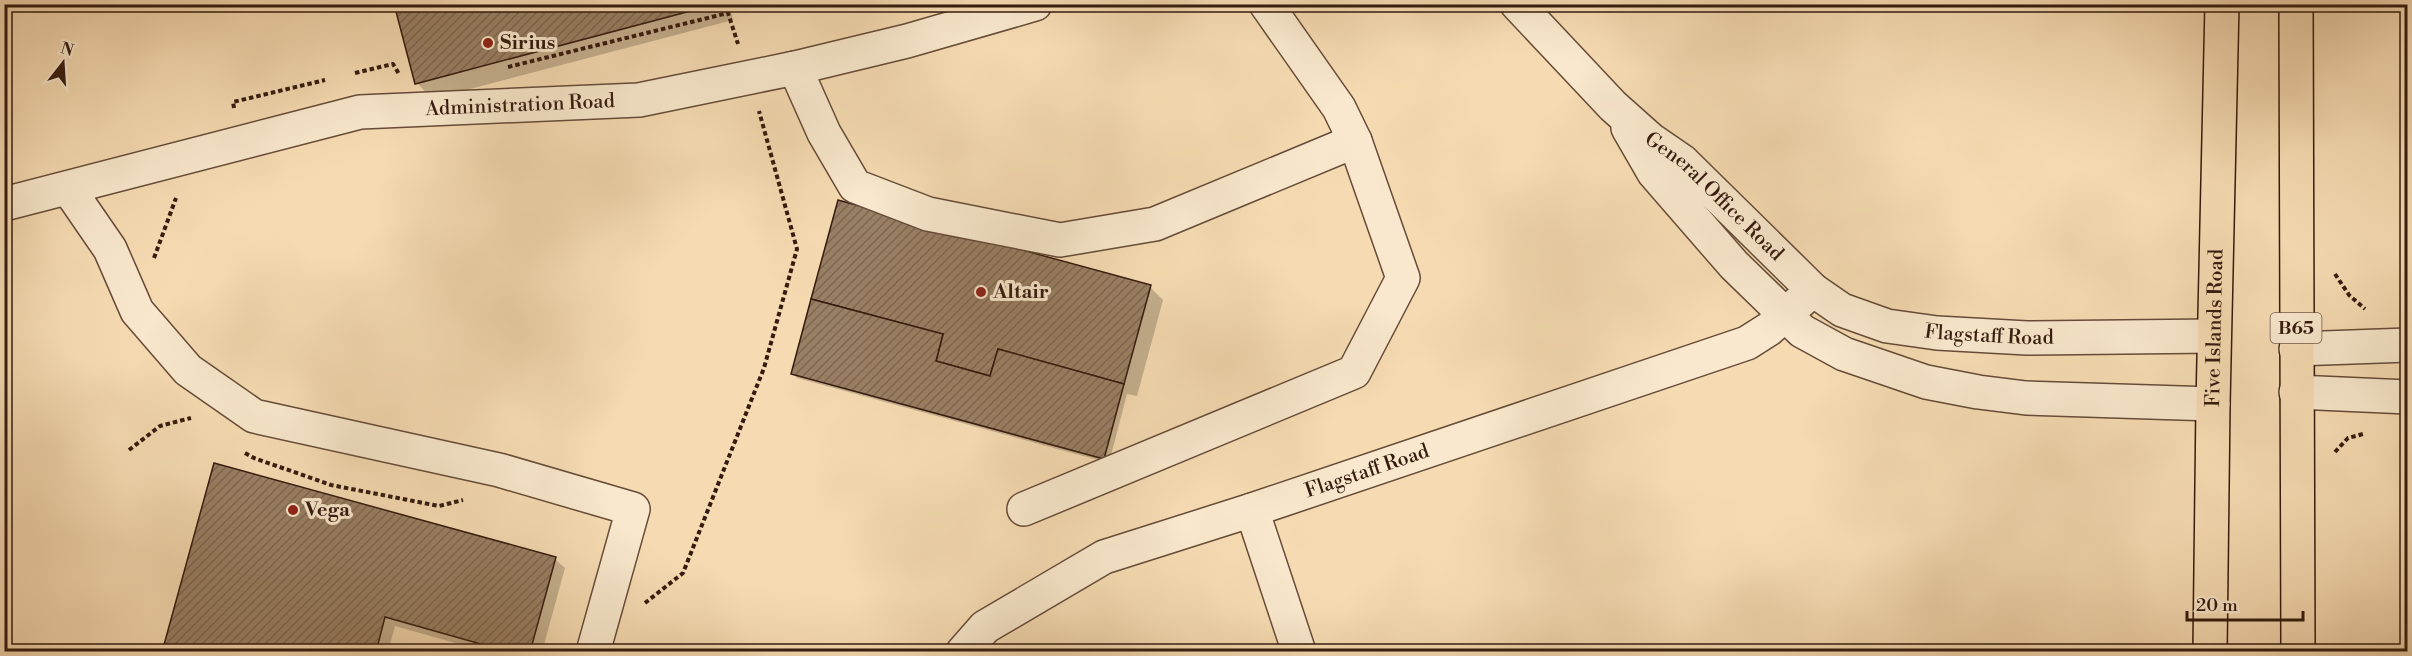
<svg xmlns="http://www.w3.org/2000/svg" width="2412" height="656" font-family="'Libre Bodoni',serif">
<defs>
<pattern id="building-hatch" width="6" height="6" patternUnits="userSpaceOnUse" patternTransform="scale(1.5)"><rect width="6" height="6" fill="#997f64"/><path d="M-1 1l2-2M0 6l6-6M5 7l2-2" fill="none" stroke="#7e6751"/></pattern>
</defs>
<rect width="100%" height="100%" fill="#f6dbb2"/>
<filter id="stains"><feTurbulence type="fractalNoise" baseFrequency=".00333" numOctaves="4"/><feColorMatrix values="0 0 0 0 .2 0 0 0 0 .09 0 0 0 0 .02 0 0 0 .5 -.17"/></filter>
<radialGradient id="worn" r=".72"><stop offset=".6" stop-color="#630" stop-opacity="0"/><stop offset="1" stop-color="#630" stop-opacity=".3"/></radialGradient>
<g fill="#0003">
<path d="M396,4H729L733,20L432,99L417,83Z"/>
<path d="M1150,287L1163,300L1137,396L1127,394L1109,463L797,378L792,373Z"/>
<path d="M555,559L565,568L542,652H487L395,626L388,652H163Z"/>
</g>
<g fill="url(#building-hatch)" stroke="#351b0f" stroke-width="1.5">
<path d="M394,4H717L415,84Z"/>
<path d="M838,200L1151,285L1124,384L998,349L990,376L936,361L943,334L811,299Z"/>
<path d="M811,299L943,334L936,361L990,376L998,349L1124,384L1104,459L791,374Z"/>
<path d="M214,463L556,557L530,652H509L385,617L376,652H162Z"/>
</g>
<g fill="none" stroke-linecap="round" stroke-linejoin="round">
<g stroke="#654b38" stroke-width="36">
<g id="minor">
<path id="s1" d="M1517,4L1613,106L1650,139L1682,161L1813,290L1842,310L1887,326L1937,333L2027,338L2214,336"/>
<path d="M795,68L824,133L855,186L928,214L1060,240L1155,224L1355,141"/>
<path d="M1628,128L1654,173L1734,265L1802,331L1844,354L1926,382L1978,392L2026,398L2213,404"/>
<path d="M68,188L110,249L137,311L188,370L254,416L499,470L633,509L593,652"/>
<path id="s2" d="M4,204L360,112L639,100L795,68L907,41L1035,4"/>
<path d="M2296,349L2408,345"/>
<path d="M2296,392L2408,397"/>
<path d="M1024,509L1354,372L1403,278L1355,141L1339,108L1266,4"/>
<path d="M1252,510L1299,652"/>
<path id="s3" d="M963,652L985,627L1104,557L1252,510L1747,343L1769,329L1813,290"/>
</g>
</g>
<g stroke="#351b0f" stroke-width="36">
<g id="major">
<path d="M2296,4L2298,652"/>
<path id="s4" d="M2210,652L2213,404L2222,4"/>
</g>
</g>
<g stroke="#351b0f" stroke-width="4" stroke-dasharray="4.5 3" stroke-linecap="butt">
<path d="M726,4L728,13"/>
<path d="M508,67L728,13L738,44"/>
<path d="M355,73L393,64L399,74"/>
<path d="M234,108L233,102L325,80"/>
<path d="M154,258L176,198"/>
<path d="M2335,274L2349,295L2365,309"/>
<path d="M129,450L160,426L191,418"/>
<path d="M2335,452L2348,438L2363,434"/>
<path d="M245,453L254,458L331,485L439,506L463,500"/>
<path d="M645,603L683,573L764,368L797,249L759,111"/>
</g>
<use href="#minor" stroke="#f9e8cd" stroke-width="33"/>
<use href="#major" stroke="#f6dbb2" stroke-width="33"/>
</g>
<g fill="#8f2418" stroke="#f9e8cd" stroke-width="2">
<circle cx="488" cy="43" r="6"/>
<circle cx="981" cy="292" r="6"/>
<circle cx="293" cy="510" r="6"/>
</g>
<g text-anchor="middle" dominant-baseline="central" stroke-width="6" stroke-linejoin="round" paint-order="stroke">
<rect fill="#f9e8cd" stroke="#705848" stroke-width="1.5" x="2270.5" y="313" width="51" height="30" rx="4.5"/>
<g font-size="18" font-weight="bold" fill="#351b0f">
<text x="2296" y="328">B65</text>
</g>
<g font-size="20" font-weight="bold" fill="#351b0f" stroke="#f9e8cd" text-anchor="start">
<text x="500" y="43">Sirius</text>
<text x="993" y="292">Altair</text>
<text x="305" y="510">Vega</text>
</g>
<g font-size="20" fill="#351b0f" stroke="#f9e8cd">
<text stroke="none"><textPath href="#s2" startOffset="528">Administration Road</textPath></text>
<text stroke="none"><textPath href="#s1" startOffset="276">General Office Road</textPath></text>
<text stroke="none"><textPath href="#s4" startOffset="324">Five Islands Road</textPath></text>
<text stroke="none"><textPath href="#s1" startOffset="598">Flagstaff Road</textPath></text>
<text stroke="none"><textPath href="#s3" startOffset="448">Flagstaff Road</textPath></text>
</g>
</g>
<rect width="2412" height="656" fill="none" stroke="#f6dbb2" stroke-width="24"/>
<rect x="6" y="6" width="2400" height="644" fill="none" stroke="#351b0f" stroke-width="3"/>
<rect x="12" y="12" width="2388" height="632" fill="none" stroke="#351b0f" stroke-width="1.5"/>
<g transform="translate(63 63) rotate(17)" stroke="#f9e8cd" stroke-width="4.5" paint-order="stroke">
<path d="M0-4.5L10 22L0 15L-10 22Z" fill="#351b0f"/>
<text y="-9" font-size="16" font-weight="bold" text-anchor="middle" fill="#351b0f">N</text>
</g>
<path d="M2187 611v9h116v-9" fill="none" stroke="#351b0f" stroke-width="3"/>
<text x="2196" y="611" font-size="18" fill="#351b0f" stroke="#f9e8cd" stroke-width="4.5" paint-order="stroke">20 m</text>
<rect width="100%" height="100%" filter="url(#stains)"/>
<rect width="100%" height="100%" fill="url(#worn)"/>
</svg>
